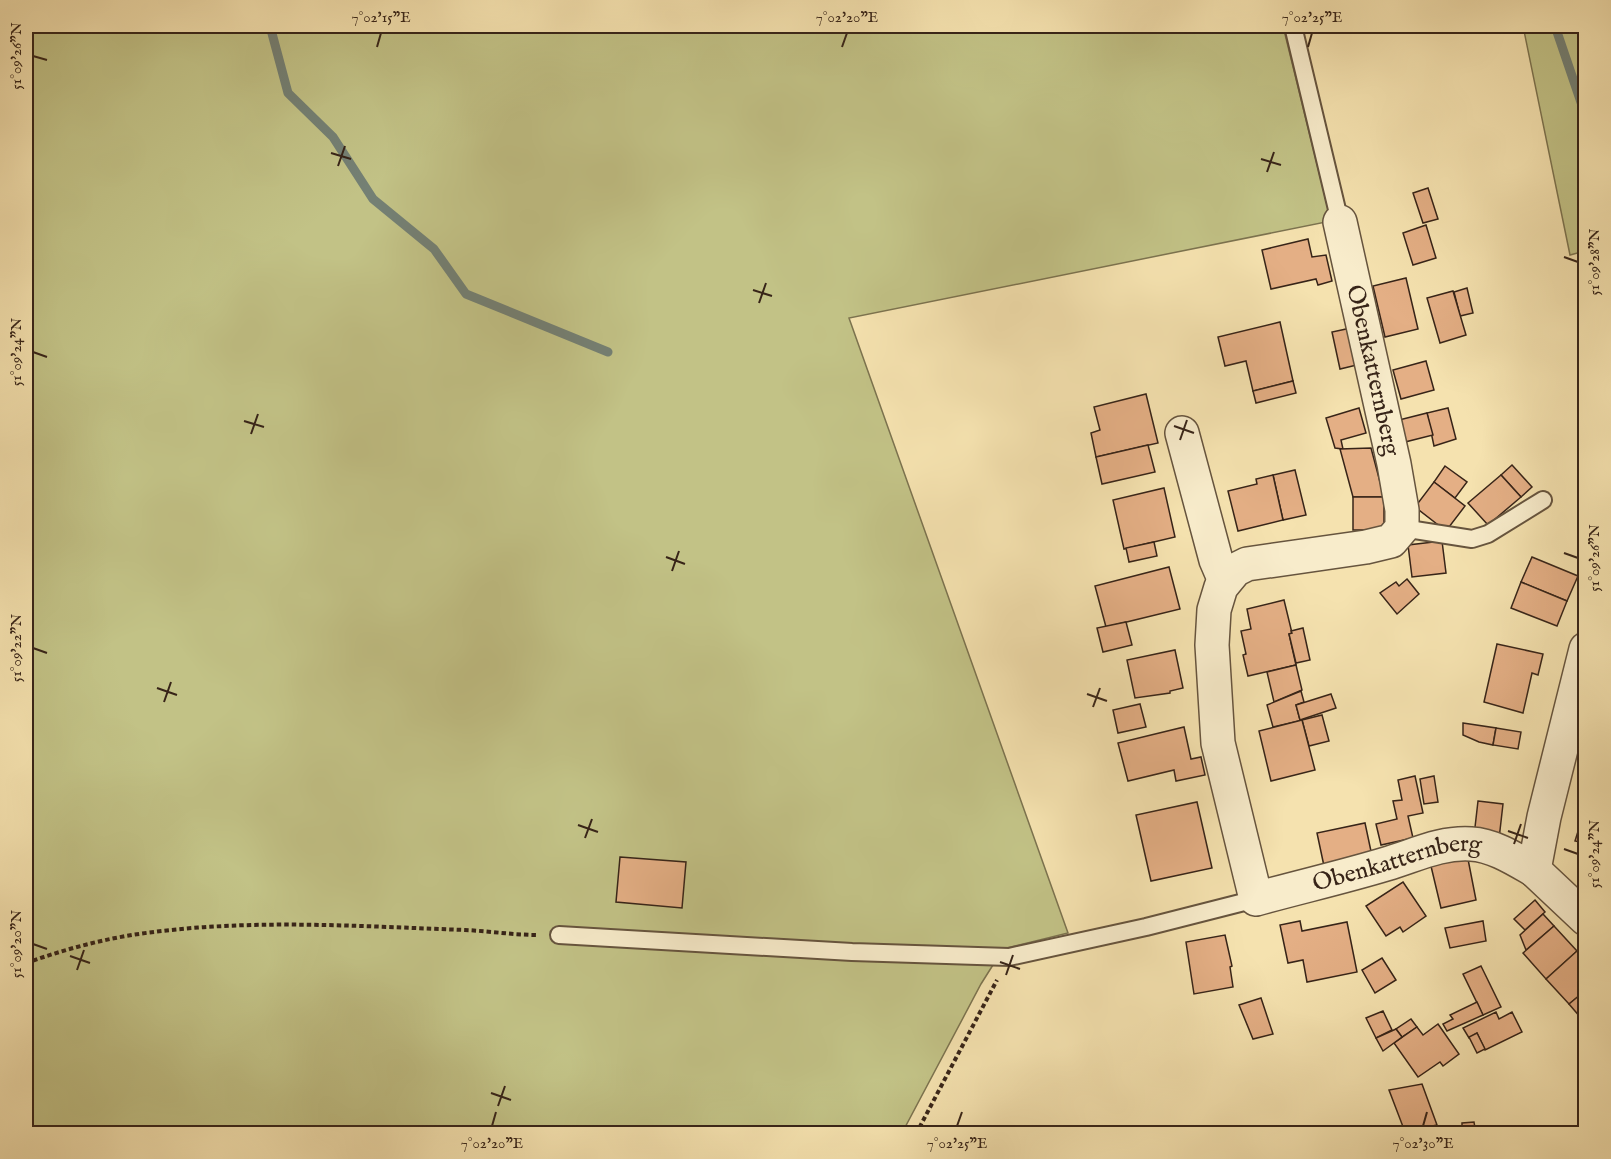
<svg xmlns="http://www.w3.org/2000/svg" width="1611" height="1159" font-family="'IM FELL English',serif">
<rect width="100%" height="100%" fill="#f5e2af"/>
<filter id="stains"><feTurbulence type="fractalNoise" baseFrequency=".00333" numOctaves="4"/><feColorMatrix values="0 0 0 0 .2 0 0 0 0 .09 0 0 0 0 .02 0 0 0 .5 -.17"/></filter>
<radialGradient id="worn" r=".72"><stop offset=".6" stop-color="#630" stop-opacity="0"/><stop offset="1" stop-color="#630" stop-opacity=".3"/></radialGradient>
<g fill="#c2c286" stroke="#7c734f" stroke-width="1.5">
<path d="M26,26H1283L1331,221L849,318L1068,933L1003,949L981,984L902,1133H26Z"/>
<path d="M1523,26H1585V251L1570,255Z"/>
</g>
<g fill="none" stroke-linecap="round" stroke-linejoin="round">
<g stroke="#748074" stroke-width="9">
<path d="M270,26L288,93L333,137L373,199L434,249L466,294L608,352"/>
<path d="M1555,26L1586,117"/>
</g>
</g>
<g fill="#e4af85" stroke="#372418" stroke-width="1.5">
<path d="M1428,188L1438,219L1423,223L1413,193Z"/>
<path d="M1426,225L1436,258L1413,265L1403,233Z"/>
<path d="M1308,239L1312,257L1326,255L1332,281L1318,285L1316,279L1271,289L1262,250Z"/>
<path d="M1406,278L1418,329L1385,337L1373,286Z"/>
<path d="M1467,288L1473,313L1460,316L1454,292Z"/>
<path d="M1453,291L1466,335L1440,343L1427,298Z"/>
<path d="M1280,322L1293,381L1253,391L1246,361L1225,366L1218,337Z"/>
<path d="M1351,328L1361,364L1340,369L1332,332Z"/>
<path d="M1426,361L1434,390L1401,399L1393,370Z"/>
<path d="M1293,381L1296,393L1256,403L1253,391Z"/>
<path d="M1146,394L1158,443L1096,457L1091,433L1100,430L1094,407Z"/>
<path d="M1359,408L1366,433L1341,440L1343,449L1335,448L1326,418Z"/>
<path d="M1448,408L1456,439L1434,446L1427,413Z"/>
<path d="M1427,413L1433,435L1401,443L1395,421Z"/>
<path d="M1148,445L1155,472L1102,484L1096,457Z"/>
<path d="M1371,448L1384,497H1353L1340,449Z"/>
<path d="M1512,465L1532,487L1521,497L1501,475Z"/>
<path d="M1445,466L1467,482L1455,498L1434,482Z"/>
<path d="M1295,470L1306,515L1283,520L1273,475Z"/>
<path d="M1273,475L1283,520L1238,531L1228,491L1257,484L1256,479Z"/>
<path d="M1501,475L1521,497L1488,525L1468,503Z"/>
<path d="M1434,482L1465,506L1446,531L1415,507Z"/>
<path d="M1164,488L1175,537L1124,549L1113,500Z"/>
<rect x="1353" y="497" width="31" height="33"/>
<path d="M1442,541L1446,573L1412,577L1408,545Z"/>
<path d="M1154,542L1157,556L1129,562L1126,548Z"/>
<path d="M1532,557L1578,576L1567,601L1521,582Z"/>
<path d="M1169,567L1180,609L1106,627L1095,586Z"/>
<path d="M1407,579L1419,594L1397,614L1380,593L1396,582L1399,586Z"/>
<path d="M1521,582L1567,601L1557,626L1511,608Z"/>
<path d="M1284,600L1292,633L1289,634L1296,665L1248,676L1243,655L1246,654L1241,631L1251,629L1247,609Z"/>
<path d="M1126,622L1132,645L1103,652L1097,628Z"/>
<path d="M1303,628L1310,660L1296,663L1289,634L1292,633L1291,631Z"/>
<path d="M1497,644L1543,654L1538,675L1532,673L1523,713L1484,702Z"/>
<path d="M1175,650L1183,688L1170,691V693L1135,698L1127,660Z"/>
<path d="M1296,665L1302,690L1274,702L1267,672Z"/>
<path d="M1301,691L1304,702L1296,705L1300,720L1307,717L1308,719L1273,727L1267,705Z"/>
<path d="M1331,694L1336,708L1300,720L1296,705Z"/>
<path d="M1140,704L1146,727L1118,733L1113,710Z"/>
<path d="M1322,715L1329,741L1309,746L1302,720Z"/>
<path d="M1302,720L1315,770L1271,781L1259,731Z"/>
<path d="M1463,723L1496,728L1493,745L1479,742L1463,735Z"/>
<path d="M1184,727L1191,759L1201,757L1205,775L1176,781L1174,770L1128,781L1118,743Z"/>
<path d="M1496,728L1521,732L1518,749L1493,745Z"/>
<path d="M1415,776L1423,813L1408,816L1413,838L1381,845L1376,824L1397,819L1393,801L1402,800L1398,780Z"/>
<path d="M1434,776L1438,802L1424,804L1420,779Z"/>
<path d="M1478,801L1503,804L1499,839L1474,836Z"/>
<path d="M1197,802L1212,868L1151,881L1136,815Z"/>
<path d="M1586,806V847L1579,845L1580,842L1575,841Z"/>
<path d="M1365,823L1372,856L1324,866L1317,833Z"/>
<path d="M1467,854L1476,900L1441,908L1430,862Z"/>
<path d="M620,857L686,862L682,908L616,902Z"/>
<path d="M1403,882L1426,916L1403,932L1400,927L1386,936L1366,906Z"/>
<path d="M1535,900L1545,912L1525,930L1514,919Z"/>
<path d="M1543,914L1554,926L1526,950L1520,935Z"/>
<path d="M1300,921L1302,931L1347,922L1357,972L1307,982L1303,960L1288,963L1280,925Z"/>
<path d="M1483,921L1486,941L1450,948L1445,928Z"/>
<path d="M1554,926L1577,951L1546,979L1523,953Z"/>
<path d="M1225,935L1232,966L1230,967L1233,987L1194,994L1186,942Z"/>
<path d="M1577,951L1586,961V990L1569,1004L1546,979Z"/>
<path d="M1382,958L1396,980L1375,993L1362,970Z"/>
<path d="M1481,966L1501,1007L1483,1015L1463,974Z"/>
<path d="M1586,990V1016L1581,1018L1569,1004Z"/>
<path d="M1261,998L1273,1034L1253,1039L1239,1005Z"/>
<path d="M1477,1002L1483,1015L1447,1031L1443,1024L1453,1019L1450,1015Z"/>
<path d="M1383,1011L1392,1030L1376,1038L1366,1018Z"/>
<path d="M1496,1012L1499,1019L1512,1012L1522,1032L1485,1050L1477,1033L1469,1038L1463,1028Z"/>
<path d="M1411,1019L1417,1027L1402,1037L1396,1029Z"/>
<path d="M1438,1024L1459,1054L1443,1066L1440,1062L1418,1077L1394,1043L1417,1027L1423,1035Z"/>
<path d="M1396,1029L1402,1037L1383,1051L1376,1038Z"/>
<path d="M1477,1033L1485,1049L1477,1053L1469,1037Z"/>
<path d="M1422,1084L1437,1125L1405,1132L1389,1090Z"/>
<path d="M1474,1122L1476,1134H1462V1123Z"/>
<path d="M1561,1126L1562,1134H1518V1130Z"/>
<path d="M1518,1128V1134H1480V1132Z"/>
</g>
<g fill="none" stroke-linecap="round" stroke-linejoin="round">
<g stroke="#66543e" stroke-width="20">
<g id="service">
<path d="M1293,26L1340,222"/>
<path d="M1402,528L1472,539L1488,534L1543,500"/>
<path d="M559,935L852,952L1009,957L1146,927L1256,899"/>
</g>
</g>
<g stroke="#66543e" stroke-width="36">
<g id="minor">
<path id="s1" d="M1340,222L1394,464L1402,510V528L1391,541L1366,547L1247,564L1235,570L1221,587L1214,610L1212,645L1218,743L1256,899C1299,887 1343,877 1386,864C1414,856 1440,842 1471,844C1493,845 1515,859 1534,870"/>
<path d="M1182,433L1216,560L1225,581"/>
<path d="M1586,649L1544,817L1534,870L1586,919"/>
</g>
</g>
<g stroke="#372418" stroke-width="4" stroke-dasharray="4.5 3" stroke-linecap="butt">
<path d="M26,963C60,951 95,941 132,935C242,918 354,926 465,930C489,931 513,935 538,935"/>
<path d="M916,1134L997,980"/>
</g>
<use href="#service" stroke="#f8eccb" stroke-width="16"/>
<use href="#minor" stroke="#f8eccb" stroke-width="33"/>
</g>
<path fill="none" stroke="#372418" stroke-width="2" d="M377,47L381,33M842,47L847,33M1308,47L1312,33M33,56L47,60M331,153L351,159M1261,159L1281,165M338,166L345,146M1267,172L1274,152M1564,257L1578,262M753,290L772,296M759,303L766,283M33,352L47,357M244,421L264,427M1174,426L1194,433M251,434L258,414M1180,440L1187,420M1564,553L1578,558M666,557L685,564M672,571L679,551M33,648L47,653M157,688L177,695M1087,694L1107,701M164,702L171,682M1093,707L1100,688M578,825L598,832M1508,831L1528,838M585,838L592,819M1514,844L1521,824M1564,849L1578,854M33,944L47,949M70,956L90,963M1000,962L1020,969M77,970L84,950M1006,975L1013,955M491,1093L511,1100M498,1106L505,1086M492,1126L496,1112M957,1126L962,1112M1423,1126L1427,1112"/>
<g text-anchor="middle" dominant-baseline="central" stroke-width="6" stroke-linejoin="round" paint-order="stroke">
<g font-size="24" fill="#372418" stroke="#f8eccb">
<text stroke="none"><textPath href="#s1" startOffset="152">Obenkatternberg</textPath></text>
<text stroke="none"><textPath href="#s1" startOffset="975">Obenkatternberg</textPath></text>
</g>
</g>
<rect width="1611" height="1159" fill="none" stroke="#f5e2af" stroke-width="66"/>
<rect x="33" y="33" width="1545" height="1093" fill="none" stroke="#372418" stroke-width="2"/>
<g font-size="15" text-anchor="middle" fill="#372418">
<text x="381" y="22">7°02'15"E</text>
<text x="847" y="22">7°02'20"E</text>
<text x="1312" y="22">7°02'25"E</text>
<text transform="translate(16 56) rotate(-90)" y="5">51°09'26"N</text>
<text transform="translate(1594 262) rotate(-90)" y="5">51°09'28"N</text>
<text transform="translate(16 352) rotate(-90)" y="5">51°09'24"N</text>
<text transform="translate(1594 558) rotate(-90)" y="5">51°09'26"N</text>
<text transform="translate(16 648) rotate(-90)" y="5">51°09'22"N</text>
<text transform="translate(1594 854) rotate(-90)" y="5">51°09'24"N</text>
<text transform="translate(16 944) rotate(-90)" y="5">51°09'20"N</text>
<text x="492" y="1148">7°02'20"E</text>
<text x="957" y="1148">7°02'25"E</text>
<text x="1423" y="1148">7°02'30"E</text>
</g>
<rect width="100%" height="100%" filter="url(#stains)"/>
<rect width="100%" height="100%" fill="url(#worn)"/>
</svg>
